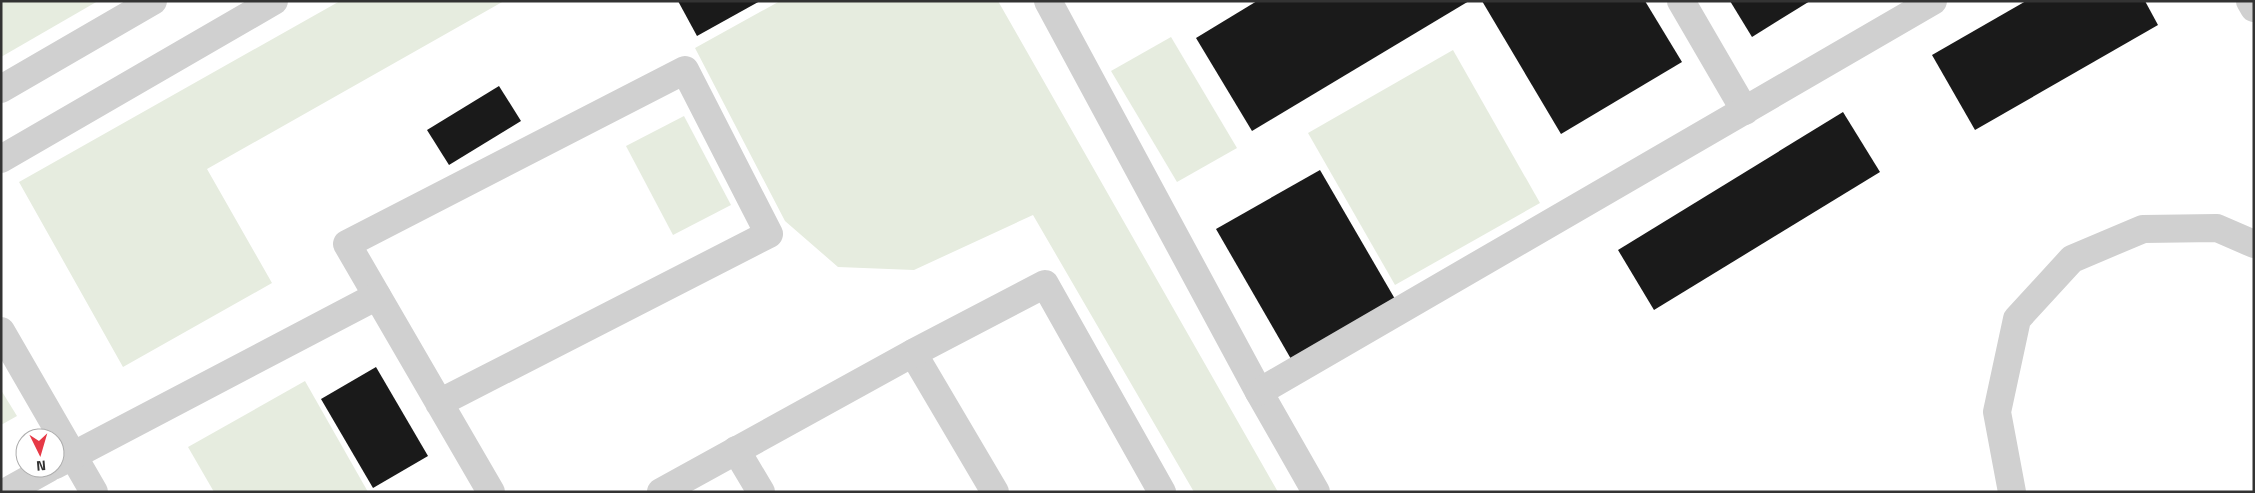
<svg xmlns="http://www.w3.org/2000/svg" width="2255" height="493" font-family="'Titillium Web',sans-serif">
<rect width="100%" height="100%" fill="#fff"/>
<g fill="#e6ecdf">
<path d="M1,1H98L1,57Z"/>
<path d="M340,1H504L207,169L272,283L123,367L19,182Z"/>
<path d="M780,1H998L1278,492H1194L1033,215L914,270L838,267L785,221L695,48Z"/>
<path d="M1171,37L1237,148L1177,182L1111,71Z"/>
<path d="M1453,50L1540,203L1395,285L1308,133Z"/>
<path d="M684,116L731,205L673,235L626,146Z"/>
<path d="M305,381L368,492H214L188,447Z"/>
<path d="M1,390L17,416L1,425Z"/>
</g>
<g fill="#1a1a1a">
<path d="M678,1H760L697,36Z"/>
<path d="M1257,1H1469L1252,131L1196,38Z"/>
<path d="M1482,1H1645L1682,62L1561,134Z"/>
<path d="M1730,1H1810L1752,37Z"/>
<path d="M2026,1H2145L2158,25L1975,130L1932,55Z"/>
<path d="M499,86L521,121L449,165L427,130Z"/>
<path d="M1843,112L1880,172L1654,310L1618,250Z"/>
<path d="M1320,170L1395,299L1291,359L1216,229Z"/>
<path d="M376,367L428,456L373,488L321,399Z"/>
</g>
<g fill="none" stroke-linecap="round" stroke-linejoin="round">
<g stroke="#d0d0d0" stroke-width="28">
<path d="M1048,1L1259,392L1316,492"/>
<path d="M1681,1L1745,111"/>
<path d="M2250,1L2254,8"/>
<path d="M1,89L153,1"/>
<path d="M1,159L274,1"/>
<path d="M1,331L94,492"/>
<path d="M913,353L995,492"/>
<path d="M1259,392L1933,1"/>
<path d="M439,403L769,234L685,70L347,244L491,492"/>
<path d="M736,450L761,492"/>
<path d="M55,465L377,296"/>
<path d="M6,492L49,468"/>
<path d="M661,492L913,353L1045,284L1162,492"/>
<path d="M2012,492L1997,412L2017,319L2072,259L2143,229L2217,228L2254,244"/>
</g>
</g>
<rect width="2255" height="493" fill="none" stroke="#333333" stroke-width="5"/>
<g transform="translate(40 453) rotate(175)"><circle r="24" fill="#ffffff" stroke="#adadad"/>
<path d="M0-4L9 19L0 12L-9 19Z" fill="#e63946"/>
<text y="-8" font-size="14" font-weight="bold" text-anchor="middle" fill="#333333">N</text>
</g>
</svg>
